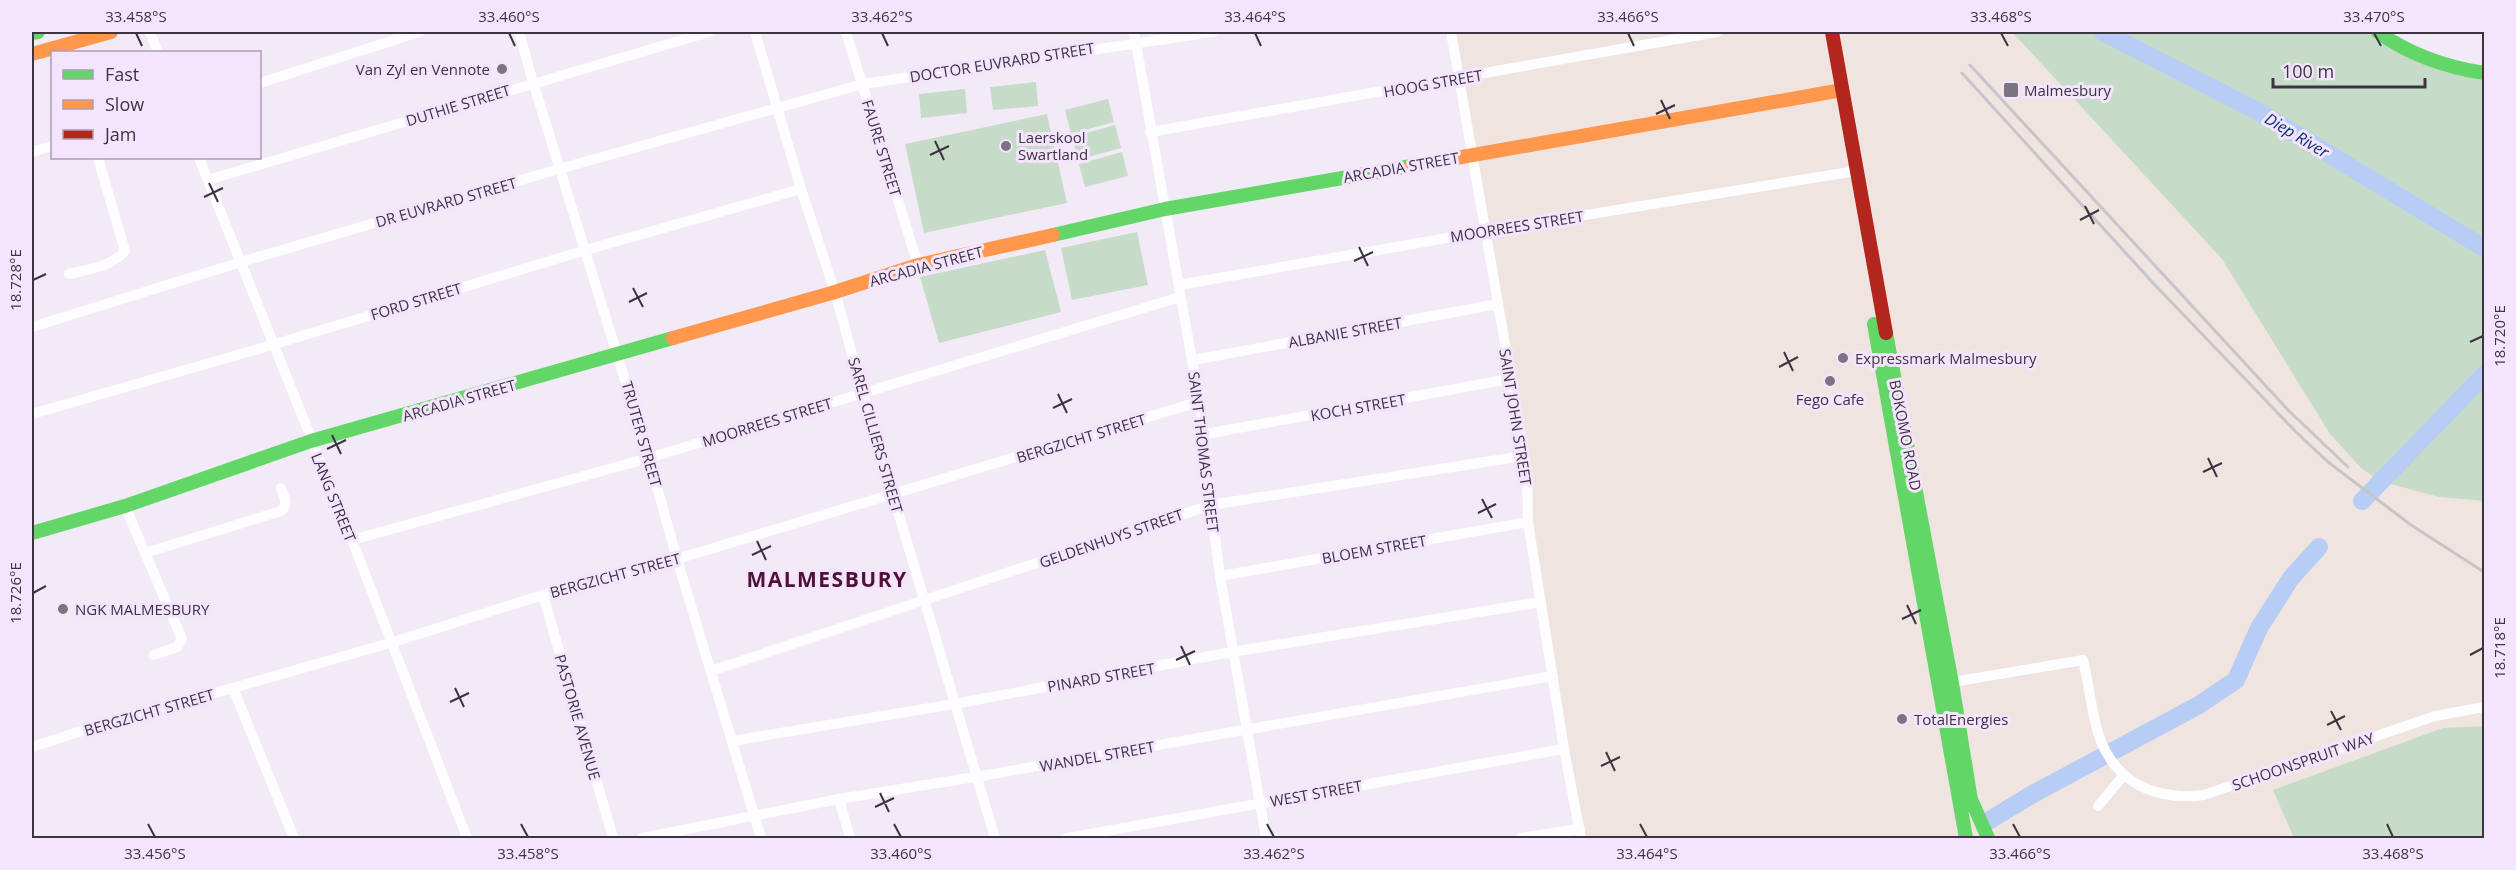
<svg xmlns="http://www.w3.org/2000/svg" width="2516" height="870" font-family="'Open Sans',sans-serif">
<rect width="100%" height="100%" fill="#f3eaf8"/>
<path fill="#efe4df" d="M1451,32H1914L1918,34L1920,32H2012L2222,259L2247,297L2383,482L2439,497L2484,501V838H1581L1528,522L1527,471Z"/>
<g fill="#c6dcc9">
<path d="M2012,32H2378L2484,73V501L2439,497L2383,482L2362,469L2330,434L2222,259Z"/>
<path d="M1036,82L1038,106L993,110L990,87Z"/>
<path d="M965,89L967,113L921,118L919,94Z"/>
<path d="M1108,99L1114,122L1071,134L1065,110Z"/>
<path d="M1047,114L1067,203L924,233L905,144Z"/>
<path d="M1115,125L1121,148L1078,160L1072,137Z"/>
<path d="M1122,152L1128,176L1085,187L1079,164Z"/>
<path d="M1137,232L1148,285L1072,300L1061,248Z"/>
<path d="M1045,250L1061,312L939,343L920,277Z"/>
<path d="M2484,726V838H2294L2273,790L2443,728Z"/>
</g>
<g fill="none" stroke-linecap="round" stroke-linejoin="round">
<g stroke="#b7cdf6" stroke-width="18">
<path d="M2103,32L2261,113L2484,248"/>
<path d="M2362,501L2484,375"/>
<path d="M1990,820L2031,795L2199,705L2236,680L2259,628L2291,578L2319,547"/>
</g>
<g stroke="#fdfcfe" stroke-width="10">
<path d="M150,32L158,52"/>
<path d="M519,32L533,82L649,458L677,559L761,838"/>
<path d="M755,32L801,189L835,292L863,394L995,838"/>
<path d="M846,32L918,265"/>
<path d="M1134,32L1205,434L1211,505L1220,576L1266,838"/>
<path d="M1451,32L1527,471L1528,522L1564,749L1581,838"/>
<path d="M260,83L419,32"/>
<path d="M1150,132L1717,32"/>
<path d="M32,152L52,146"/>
<path d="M199,158L352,540L467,838"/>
<path d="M208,180L709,32"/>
<path d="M69,274C89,269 111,267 125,251L98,158"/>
<path d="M1179,285L1487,231L1856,171"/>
<path d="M32,327L241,262L559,169L863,84L1213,32"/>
<path d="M1193,360L1498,304"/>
<path d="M32,414L272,345L586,250L801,189"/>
<path d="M1205,434L1510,379"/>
<path d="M125,506L182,639L177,647L154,655"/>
<path d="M352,540L649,458L1180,297"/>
<path d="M145,553L281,511C289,504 284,497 281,488"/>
<path d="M1220,576L1528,522"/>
<path d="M543,595L613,838"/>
<path d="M711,671L1211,505L1523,456"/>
<path d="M1947,683L2083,660C2089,684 2091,709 2098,733C2114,783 2155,801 2204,795L2435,716L2484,707"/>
<path d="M233,688L294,838"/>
<path d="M732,741L954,704L1232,652L1541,602"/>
<path d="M32,747L127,716L233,688L390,643L543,595L677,559L1198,402"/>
<path d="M839,799L850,838"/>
<path d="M2098,806L2123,776"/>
<path d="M642,838L839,799L975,777L1553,676"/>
<path d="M1067,838L1564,749"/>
<path d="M1520,838L1580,829"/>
</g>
<g stroke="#63d668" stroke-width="14">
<path d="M2378,32C2410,55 2445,67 2484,73"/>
<path d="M32,33L38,32"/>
<path d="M1053,235L1165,209L1411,166"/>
<path d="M1874,324L1966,838"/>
<path d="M1886,333L1952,683L1972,806"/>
<path d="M32,533L125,506L311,441L673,338"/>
<path d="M1970,797L1988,838"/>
</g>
<g stroke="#ff974d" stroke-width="14">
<path d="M32,54L111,32"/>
<path d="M1411,166L1842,90"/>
<path d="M673,338L835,292L918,265L1053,235"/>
</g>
<path stroke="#b3261e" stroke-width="14" d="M1832,32L1886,333"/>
<g stroke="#c8c5ca" stroke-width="3">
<path d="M1970,65L2289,411L2348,467"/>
<path d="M1962,73L2154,284L2296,432L2328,462L2411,525L2484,572"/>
</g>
</g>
<path fill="none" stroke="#3c3441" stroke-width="2" d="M136,33L142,46M509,33L515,46M882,33L888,46M1255,33L1261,46M1628,33L1634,46M2001,33L2008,46M2374,33L2381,46M1661,100L1670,119M1656,114L1675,105M935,141L944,160M930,155L949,146M209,183L218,202M204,197L223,188M2085,206L2094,224M2080,220L2099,210M1359,247L1368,266M1354,261L1373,252M33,280L46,274M633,288L643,307M629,302L647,293M2470,342L2483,336M1784,352L1793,371M1779,367L1798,357M1058,394L1067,413M1053,408L1072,399M332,435L341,454M327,449L346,440M2208,458L2217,477M2203,472L2222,463M1482,499L1492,518M1478,513L1496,504M757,541L766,560M752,555L771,546M33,593L46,586M1907,605L1916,624M1902,619L1921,610M1181,646L1190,665M2470,655L2483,648M1176,660L1195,651M455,688L464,707M450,702L469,693M2331,711L2341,730M2327,725L2345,716M1606,752L1615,771M1601,766L1620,757M880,793L889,812M875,807L894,798M148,824L155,837M521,824L528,837M894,824L901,837M1267,824L1274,837M1640,824L1647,837M2013,824L2020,837M2387,824L2393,837"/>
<g fill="#7c7481" stroke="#f5e4fe" stroke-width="2">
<circle cx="502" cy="69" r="6"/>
<rect x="2003" y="82" width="16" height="16" rx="3"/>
<circle cx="1006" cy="146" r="6"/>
<circle cx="1843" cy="358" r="6"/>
<circle cx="1830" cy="381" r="6"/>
<circle cx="63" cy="609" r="6"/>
<circle cx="1902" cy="719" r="6"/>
</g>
<g text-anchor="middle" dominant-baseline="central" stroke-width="6" stroke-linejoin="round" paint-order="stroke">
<g font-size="15" fill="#3c3441" stroke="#f5e4fe">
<text transform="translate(1002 62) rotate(-9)">DOCTOR EUVRARD STREET</text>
<text transform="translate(1433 83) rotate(-10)">HOOG STREET</text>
<text transform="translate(458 105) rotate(-17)">DUTHIE STREET</text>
<text transform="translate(882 148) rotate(73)">FAURE STREET</text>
<text transform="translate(1401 167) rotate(-10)">ARCADIA STREET</text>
<text transform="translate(446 202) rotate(-16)">DR EUVRARD STREET</text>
<text transform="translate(1517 226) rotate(-9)">MOORREES STREET</text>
<text transform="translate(926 266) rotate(-15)">ARCADIA STREET</text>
<text transform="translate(416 301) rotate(-17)">FORD STREET</text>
<text transform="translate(1345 332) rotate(-10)">ALBANIE STREET</text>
<text transform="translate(459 400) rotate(-16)">ARCADIA STREET</text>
<text transform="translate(1358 407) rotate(-10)">KOCH STREET</text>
<text transform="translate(1516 417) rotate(81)">SAINT JOHN STREET</text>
<text transform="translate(767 422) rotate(-17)">MOORREES STREET</text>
<text transform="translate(642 434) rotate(74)">TRUTER STREET</text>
<text transform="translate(876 435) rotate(74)">SAREL CILLIERS STREET</text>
<text transform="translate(1906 435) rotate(79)">BOKOMO ROAD</text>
<text transform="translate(1081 438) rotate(-17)">BERGZICHT STREET</text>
<text transform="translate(1204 452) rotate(83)">SAINT THOMAS STREET</text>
<text transform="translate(334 497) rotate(68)">LANG STREET</text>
<text transform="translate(1111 538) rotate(-19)">GELDENHUYS STREET</text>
<text transform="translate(1374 549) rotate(-10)">BLOEM STREET</text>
<text transform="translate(615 575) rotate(-15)">BERGZICHT STREET</text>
<text transform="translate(1101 677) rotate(-10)">PINARD STREET</text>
<text transform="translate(149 712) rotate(-16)">BERGZICHT STREET</text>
<text transform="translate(578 717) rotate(74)">PASTORIE AVENUE</text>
<text transform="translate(1097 756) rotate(-10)">WANDEL STREET</text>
<text transform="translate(2303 761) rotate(-19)">SCHOONSPRUIT WAY</text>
<text transform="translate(1316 793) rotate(-10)">WEST STREET</text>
</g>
<g font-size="15" fill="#3c3441" stroke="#f5e4fe" text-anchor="start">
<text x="490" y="69" text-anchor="end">Van Zyl en Vennote</text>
<text x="2024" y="90">Malmesbury</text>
<text x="1018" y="137">Laerskool<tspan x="1018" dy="17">Swartland</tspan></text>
<text x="1855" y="358">Expressmark Malmesbury</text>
<text x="1830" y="399" text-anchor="middle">Fego Cafe</text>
<text x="75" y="609">NGK MALMESBURY</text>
<text x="1914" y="719">TotalEnergies</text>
</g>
<g font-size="16" font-style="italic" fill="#063571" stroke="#f5e4fe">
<text transform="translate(2297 135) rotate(31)">Diep River</text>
</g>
<g font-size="21" font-weight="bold" letter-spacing="1.5" fill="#4f1236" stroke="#f5e4fe">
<text x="827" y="579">MALMESBURY</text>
</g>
</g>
<rect width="2516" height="870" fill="none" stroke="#f5e4fe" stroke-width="66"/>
<rect x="51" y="51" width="210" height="108" fill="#f5e4fe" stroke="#ab9eb2" stroke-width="1.5"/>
<rect x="63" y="70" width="30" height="9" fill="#63d668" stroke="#ab9eb2" stroke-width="1.5"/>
<text x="105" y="81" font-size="18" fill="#3c3441">Fast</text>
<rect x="63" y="100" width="30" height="9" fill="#ff974d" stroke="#ab9eb2" stroke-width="1.5"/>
<text x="105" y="111" font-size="18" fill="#3c3441">Slow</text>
<rect x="63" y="130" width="30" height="9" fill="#b3261e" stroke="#ab9eb2" stroke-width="1.5"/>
<text x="105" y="141" font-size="18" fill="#3c3441">Jam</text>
<path d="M2273 78v9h152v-9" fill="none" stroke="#3c3441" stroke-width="3"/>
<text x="2282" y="78" font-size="18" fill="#3c3441" stroke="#f5e4fe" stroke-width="4.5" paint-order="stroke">100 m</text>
<rect x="33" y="33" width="2450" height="804" fill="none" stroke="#3c3441" stroke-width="2"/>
<g font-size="15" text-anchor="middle" fill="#3c3441">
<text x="136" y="22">33.458°S</text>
<text x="509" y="22">33.460°S</text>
<text x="882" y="22">33.462°S</text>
<text x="1255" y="22">33.464°S</text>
<text x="1628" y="22">33.466°S</text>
<text x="2001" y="22">33.468°S</text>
<text x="2374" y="22">33.470°S</text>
<text transform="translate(16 280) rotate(-90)" y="5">18.728°E</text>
<text transform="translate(2500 336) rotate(-90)" y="5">18.720°E</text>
<text transform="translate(16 593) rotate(-90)" y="5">18.726°E</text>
<text transform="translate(2500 648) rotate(-90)" y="5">18.718°E</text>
<text x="155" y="859">33.456°S</text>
<text x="528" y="859">33.458°S</text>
<text x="901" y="859">33.460°S</text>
<text x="1274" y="859">33.462°S</text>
<text x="1647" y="859">33.464°S</text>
<text x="2020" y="859">33.466°S</text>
<text x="2393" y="859">33.468°S</text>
</g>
</svg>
